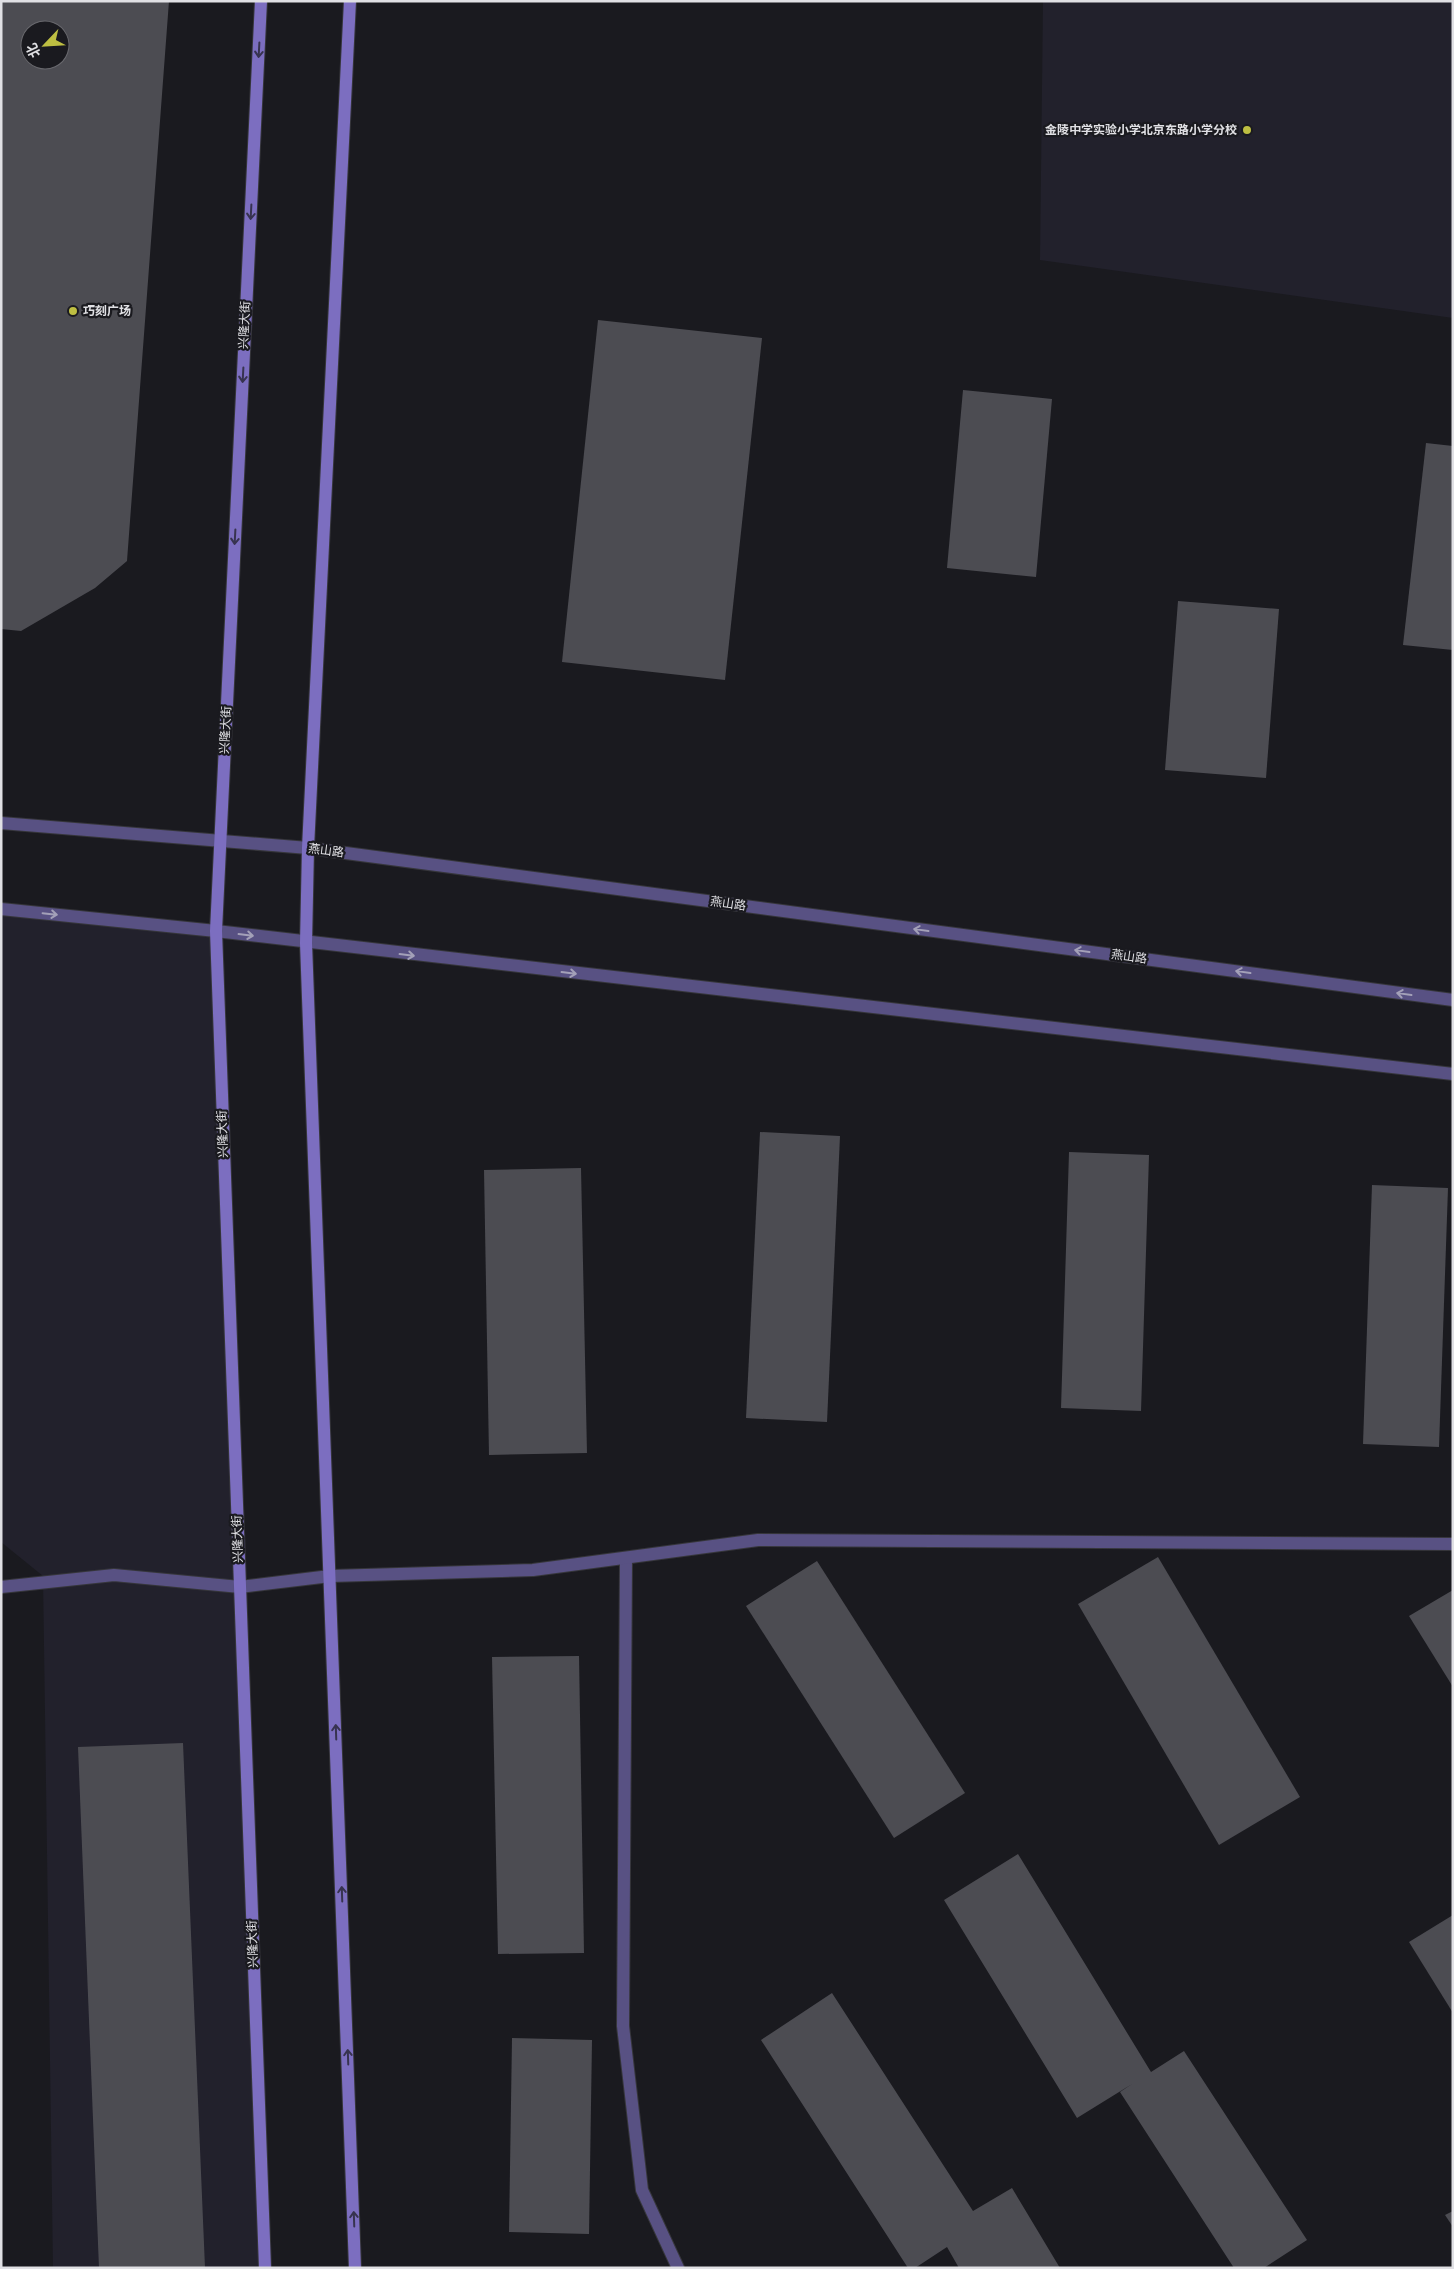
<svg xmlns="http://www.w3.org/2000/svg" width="1454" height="2269" font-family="'Source Sans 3','Noto Sans SC',sans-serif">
<rect width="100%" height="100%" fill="#1a1a1f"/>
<g fill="#22212c">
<path d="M1043,1H1453V318L1040,260Z"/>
<path d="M1,909L216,931L265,2268H53L43,1576L1,1542Z"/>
</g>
<g fill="#4c4c52" fill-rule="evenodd">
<path d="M1,1H169L127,561L95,588L21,631L1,629ZM30,30H60V60H30Z"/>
<path d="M598,320L762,338L725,680L562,662Z"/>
<path d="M963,390L1052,399L1036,577L947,568Z"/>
<path d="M1426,443L1453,446V650L1403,645Z"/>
<path d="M1178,601L1279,609L1266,778L1165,770Z"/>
<path d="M760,1132L840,1136L827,1422L746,1418Z"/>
<path d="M1069,1152L1149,1155L1141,1411L1061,1408Z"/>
<path d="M581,1168L587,1453L489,1455L484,1170Z"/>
<path d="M1372,1185L1448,1188L1439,1447L1363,1444Z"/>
<path d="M1158,1557L1300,1797L1219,1845L1078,1604Z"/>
<path d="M817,1561L965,1793L894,1838L746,1606Z"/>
<path d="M1453,1590V1687L1409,1616Z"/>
<path d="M579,1656L584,1953L498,1954L492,1657Z"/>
<path d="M183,1743L205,2268H99L78,1747Z"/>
<path d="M1018,1854L1151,2072L1184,2051L1307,2240L1264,2268H1234L1120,2092L1132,2084L1077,2118L944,1900Z"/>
<path d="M1453,1915V2013L1409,1942Z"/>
<path d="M832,1993L973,2211L1012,2188L1060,2268H959L947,2247L915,2268H908L761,2040Z"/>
<path d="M512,2038L592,2040L589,2234L509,2232Z"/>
<path d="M1453,2211V2227L1445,2215Z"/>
</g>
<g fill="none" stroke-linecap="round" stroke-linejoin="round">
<g stroke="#36363b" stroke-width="14">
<g id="service">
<path d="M626,1558L623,2026L642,2190L678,2268"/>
<path d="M1,1587L114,1575L240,1587L330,1576L533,1570L758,1540L1453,1544"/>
</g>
</g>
<g stroke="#36363b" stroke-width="14">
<g id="tertiary">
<path d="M1,823L308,848L1453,1000"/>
<path d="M1,909L216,931L1453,1074"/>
</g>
</g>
<g stroke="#36363b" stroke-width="14">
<g id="secondary">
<path d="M261,1L216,931L265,2268"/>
<path d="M350,1L308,848L306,943L355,2268"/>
</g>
</g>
<use href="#service" stroke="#585183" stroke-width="12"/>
<use href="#tertiary" stroke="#585183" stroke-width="12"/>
<use href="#secondary" stroke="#7c6ec0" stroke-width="12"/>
</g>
<defs><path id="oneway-shaft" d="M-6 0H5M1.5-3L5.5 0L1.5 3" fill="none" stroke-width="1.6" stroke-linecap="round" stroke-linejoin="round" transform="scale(1.25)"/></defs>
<g stroke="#37334f">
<use href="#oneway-shaft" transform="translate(259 50) rotate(93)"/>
<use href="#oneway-shaft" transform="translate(251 212) rotate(93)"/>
<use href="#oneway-shaft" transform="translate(243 375) rotate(93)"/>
<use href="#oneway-shaft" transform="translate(235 537) rotate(93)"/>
<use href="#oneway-shaft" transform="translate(336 1732) rotate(-92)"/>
<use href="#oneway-shaft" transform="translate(342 1894) rotate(-92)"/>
<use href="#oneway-shaft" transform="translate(348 2057) rotate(-92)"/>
<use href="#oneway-shaft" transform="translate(354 2219) rotate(-92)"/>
</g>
<g stroke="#a3a0b8">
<use href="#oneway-shaft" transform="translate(50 914) rotate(6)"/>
<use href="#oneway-shaft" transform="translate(921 930) rotate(-172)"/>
<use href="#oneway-shaft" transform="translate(246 935) rotate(7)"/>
<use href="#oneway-shaft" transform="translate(1082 951) rotate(-172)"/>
<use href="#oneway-shaft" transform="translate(407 955) rotate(7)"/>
<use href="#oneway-shaft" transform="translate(1243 972) rotate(-172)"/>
<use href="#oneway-shaft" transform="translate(569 973) rotate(7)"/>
<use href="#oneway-shaft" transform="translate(1404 994) rotate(-172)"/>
</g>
<g fill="#bebf42" stroke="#1a1a1f" stroke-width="2">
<circle cx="1247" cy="130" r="5"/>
<circle cx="73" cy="311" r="5"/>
</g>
<g text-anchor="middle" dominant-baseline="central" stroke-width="4.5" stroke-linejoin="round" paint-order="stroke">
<g font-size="12" font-weight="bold" fill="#e0e0e4" stroke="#1a1a1f" text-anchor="end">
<text x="1237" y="130">金陵中学实验小学北京东路小学分校</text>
<text x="83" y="311" text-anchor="start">巧刻广场</text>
</g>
<g font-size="12" fill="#e0e0e4" stroke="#1a1a1f">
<text transform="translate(245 325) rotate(-87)">兴隆大街</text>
<text transform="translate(226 730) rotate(-87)">兴隆大街</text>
<text transform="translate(326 851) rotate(7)">燕山路</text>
<text transform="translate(728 904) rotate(8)">燕山路</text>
<text transform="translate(1129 957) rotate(8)">燕山路</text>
<text transform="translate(223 1134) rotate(-92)">兴隆大街</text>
<text transform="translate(238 1539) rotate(-92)">兴隆大街</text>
<text transform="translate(253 1944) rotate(-92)">兴隆大街</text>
</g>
</g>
<rect width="1454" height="2269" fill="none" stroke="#e0e0e4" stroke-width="5"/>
<g transform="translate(45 45) rotate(245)"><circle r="24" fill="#1a1a1f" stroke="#69696e"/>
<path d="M0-4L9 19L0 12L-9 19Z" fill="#bebf42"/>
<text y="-8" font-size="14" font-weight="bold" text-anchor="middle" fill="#e0e0e4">北</text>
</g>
</svg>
